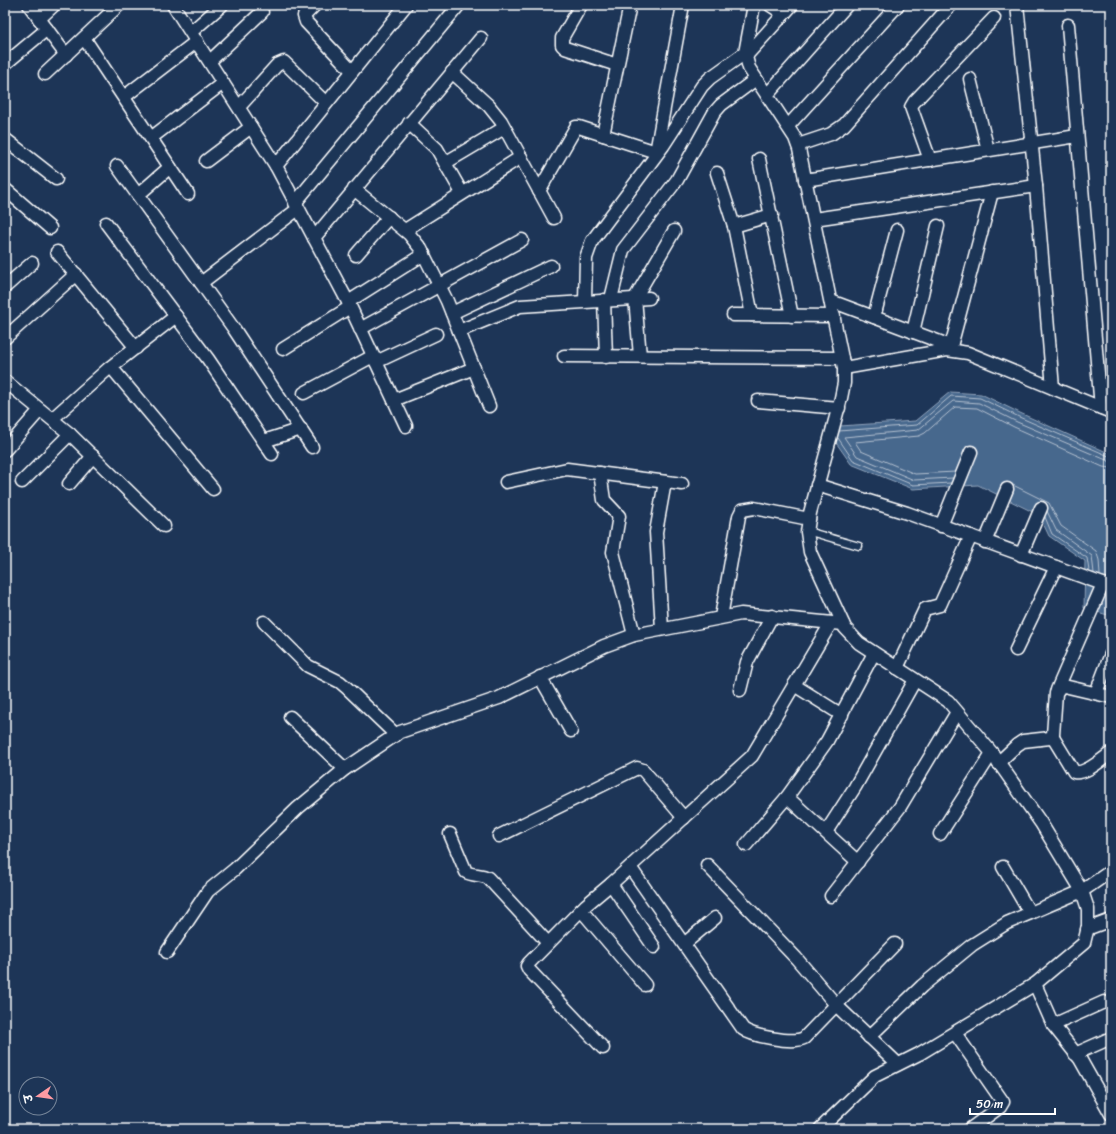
<svg xmlns="http://www.w3.org/2000/svg" width="1116" height="1134" font-family="Sriracha,'Playpen Sans Deva',sans-serif">
<rect width="100%" height="100%" fill="#1d3557"/>
<filter id="ink" filterUnits="userSpaceOnUse"><feTurbulence type="fractalNoise" baseFrequency=".025" numOctaves="2"/><feDisplacementMap in="SourceGraphic" scale="8" xChannelSelector="R" yChannelSelector="G"/><feConvolveMatrix kernelMatrix="1 2 1 2 8 2 1 2 1" color-interpolation-filters="sRGB"/></filter>
<g filter="url(#ink)">
<path fill="#47678d" stroke="#91a4bb" d="M950,392L981,394L1020,413L1111,454V616L1084,608L1085,561L1049,536L1039,515L978,485L913,489L851,464L825,427L915,421Z"/>
<g fill="none" stroke-linecap="round" stroke-linejoin="round">
<g stroke="#b5c2d1" stroke-width="1">
<path d="M839,431L917,425L951,396L980,398L1019,417L1111,457"/>
<path d="M838,438L853,460L913,485L951,483"/>
<path d="M956,472L915,474L861,451L855,442L919,436L925,433L955,407L977,408L1014,427L1103,467L1111,468"/>
<path d="M953,478L914,480L857,456L844,437L918,430L953,401L979,403L1017,422L1111,462"/>
<path d="M1013,485L1049,503L1061,526L1096,551L1099,560L1100,575"/>
<path d="M1047,511L1056,530L1092,556L1094,573"/>
<path d="M1045,517L1052,534L1087,558L1089,571"/>
</g>
<g stroke="#fff" stroke-width="9">
<path id="service" d="M807,531L859,546"/>
</g>
<g stroke="#fff" stroke-width="15">
<g id="minor">
<path d="M29,5L66,55"/>
<path d="M173,5L276,166L348,302L406,426"/>
<path d="M315,5L304,16L306,22L352,71"/>
<path d="M581,5L562,38V45L565,48L617,65"/>
<path d="M754,5L745,53L749,68L795,138L799,149L844,368V383L841,398L810,513L807,532L810,552L845,628L859,643L948,701L992,753L1041,823L1082,891L1088,909V927L1084,943L1035,984L919,1054L875,1076L820,1129"/>
<path d="M770,5L784,14"/>
<path d="M1017,5L1036,186L1053,388"/>
<path d="M39,19L54,5"/>
<path d="M1068,25L1101,408"/>
<path d="M191,32L222,5"/>
<path d="M84,38L188,194"/>
<path d="M746,56L792,5"/>
<path d="M210,61L262,12"/>
<path d="M5,64L47,29"/>
<path d="M452,72L489,106L501,121L554,218"/>
<path d="M45,74L119,5"/>
<path d="M970,79L988,150"/>
<path d="M767,95L847,5"/>
<path d="M124,97L197,41"/>
<path d="M239,107L277,65L284,62L326,103"/>
<path d="M409,123L437,149L462,193"/>
<path d="M788,126L898,5"/>
<path d="M603,135L630,5"/>
<path d="M151,138L223,83"/>
<path d="M5,139L56,179"/>
<path d="M798,145L831,134L844,125L951,5"/>
<path d="M656,152L683,5"/>
<path d="M759,159L792,316"/>
<path d="M930,160L911,107L914,102L994,18"/>
<path d="M206,161L251,127"/>
<path d="M445,163L504,128"/>
<path d="M117,166L234,329L312,447"/>
<path d="M276,166L406,5"/>
<path d="M717,173L734,226L752,315"/>
<path d="M805,180L1077,136"/>
<path d="M5,189L50,228"/>
<path d="M354,189L409,234L421,249L447,301L489,406"/>
<path d="M539,191L576,127H579L656,152"/>
<path d="M138,195L170,167"/>
<path d="M295,203L459,5"/>
<path d="M814,219L1036,186"/>
<path d="M106,223L208,359L272,454"/>
<path d="M734,226L772,215"/>
<path d="M405,230L521,157"/>
<path d="M314,238L481,38"/>
<path d="M57,252L136,348"/>
<path d="M356,255L389,217"/>
<path d="M201,283L298,209"/>
<path d="M5,287L32,263"/>
<path d="M611,299L623,250L677,180L714,113L721,105L756,79"/>
<path d="M604,300L606,357"/>
<path d="M585,301L586,258L592,241L663,146L702,86L710,78L745,53"/>
<path d="M831,301L951,346"/>
<path d="M348,302L424,254"/>
<path d="M452,313L551,266"/>
<path d="M733,315L834,316"/>
<path d="M874,317L897,230"/>
<path d="M360,329L522,240"/>
<path d="M459,331L520,306L649,298"/>
<path d="M913,332L938,226"/>
<path d="M5,338L76,274"/>
<path d="M283,349L350,307"/>
<path d="M950,350L992,192"/>
<path d="M564,356L842,358"/>
<path d="M640,356L635,298L674,231"/>
<path d="M376,362L436,334"/>
<path d="M111,367L213,489"/>
<path d="M844,368L947,350L968,353L1111,412"/>
<path d="M5,381L70,434L164,526"/>
<path d="M304,393L373,356"/>
<path d="M394,400L474,368"/>
<path d="M758,401L839,408"/>
<path d="M52,419L108,369L176,316"/>
<path d="M264,441L301,429"/>
<path d="M5,450L40,410"/>
<path d="M600,473L604,500L619,516L613,552L634,635"/>
<path d="M22,482L70,434"/>
<path d="M506,482L567,469L682,484"/>
<path d="M69,484L93,456"/>
<path d="M817,485L907,513L1111,587"/>
<path d="M941,526L971,452"/>
<path d="M985,542L1007,489"/>
<path d="M1021,555L1041,508"/>
<path d="M721,617L739,516L742,510L754,508L809,519"/>
<path d="M264,622L308,666L340,682L347,688L396,735"/>
<path d="M662,629L656,532L665,482"/>
<path d="M1016,650L1056,567"/>
<path d="M897,668L925,609L940,605L971,536"/>
<path d="M540,677L571,731"/>
<path d="M794,685L842,715"/>
<path d="M740,690L747,662L772,616"/>
<path d="M1057,690L1103,584"/>
<path d="M1096,693L1111,654"/>
<path d="M290,717L345,769"/>
<path d="M1052,736L1074,772C1085,775 1102,759 1111,753"/>
<path d="M998,763L1017,745L1023,741L1050,738L1053,735L1056,693L1060,687L1064,686L1111,697"/>
<path d="M787,797L858,862"/>
<path d="M826,832L855,787L915,680"/>
<path d="M450,834L466,872C473,876 481,874 488,878L548,943"/>
<path d="M940,834L992,753"/>
<path d="M499,836L637,768L643,770L684,818"/>
<path d="M746,845L787,797L827,741L874,653"/>
<path d="M707,865L796,958L837,1006L898,1064"/>
<path d="M630,867L743,1029C752,1036 793,1044 804,1038L895,944"/>
<path d="M1003,867L1030,913"/>
<path d="M611,884L654,947"/>
<path d="M831,896L900,807L957,712"/>
<path d="M581,910L645,985"/>
<path d="M1087,929L1111,920"/>
<path d="M684,944L715,918"/>
<path d="M167,952L208,891L235,869L298,808L345,769L400,732L499,698L604,646L634,635L741,614L843,624"/>
<path d="M1035,984L1053,1025L1080,1059L1111,1114"/>
<path d="M1053,1025L1104,1002"/>
<path d="M955,1033L1003,1102L1000,1107L970,1129"/>
<path d="M869,1037L922,986L972,945L1007,923L1082,891L1111,871"/>
<path d="M603,1048L529,970L527,966L529,963L586,905L611,884L752,756L831,623"/>
<path d="M1075,1054L1111,1038"/>
</g>
</g>
<use href="#service" stroke="#1d3557" stroke-width="6"/>
<use href="#minor" stroke="#1d3557" stroke-width="12"/>
</g>
</g>
<rect width="1116" height="1134" fill="none" stroke="#1d3557" stroke-width="20"/>
<rect x="10" y="10" width="1096" height="1114" fill="none" stroke="#fff" stroke-width="1.5" filter="url(#ink)"/>
<g transform="translate(38 1096) rotate(257)"><circle r="19" fill="#1d3557" stroke="#77869a"/>
<path d="M0-3L7 15L0 10L-7 15Z" fill="#ff9aa2"/>
<text y="-6" font-size="11" font-weight="bold" text-anchor="middle" fill="#ffffff">उ</text>
</g>
<path d="M970 1108v6h85v-6" fill="none" stroke="#ffffff" stroke-width="2"/>
<text x="976" y="1108" font-size="12" fill="#ffffff" stroke="#1d3557" stroke-width="3" paint-order="stroke">50 m</text>
</svg>
